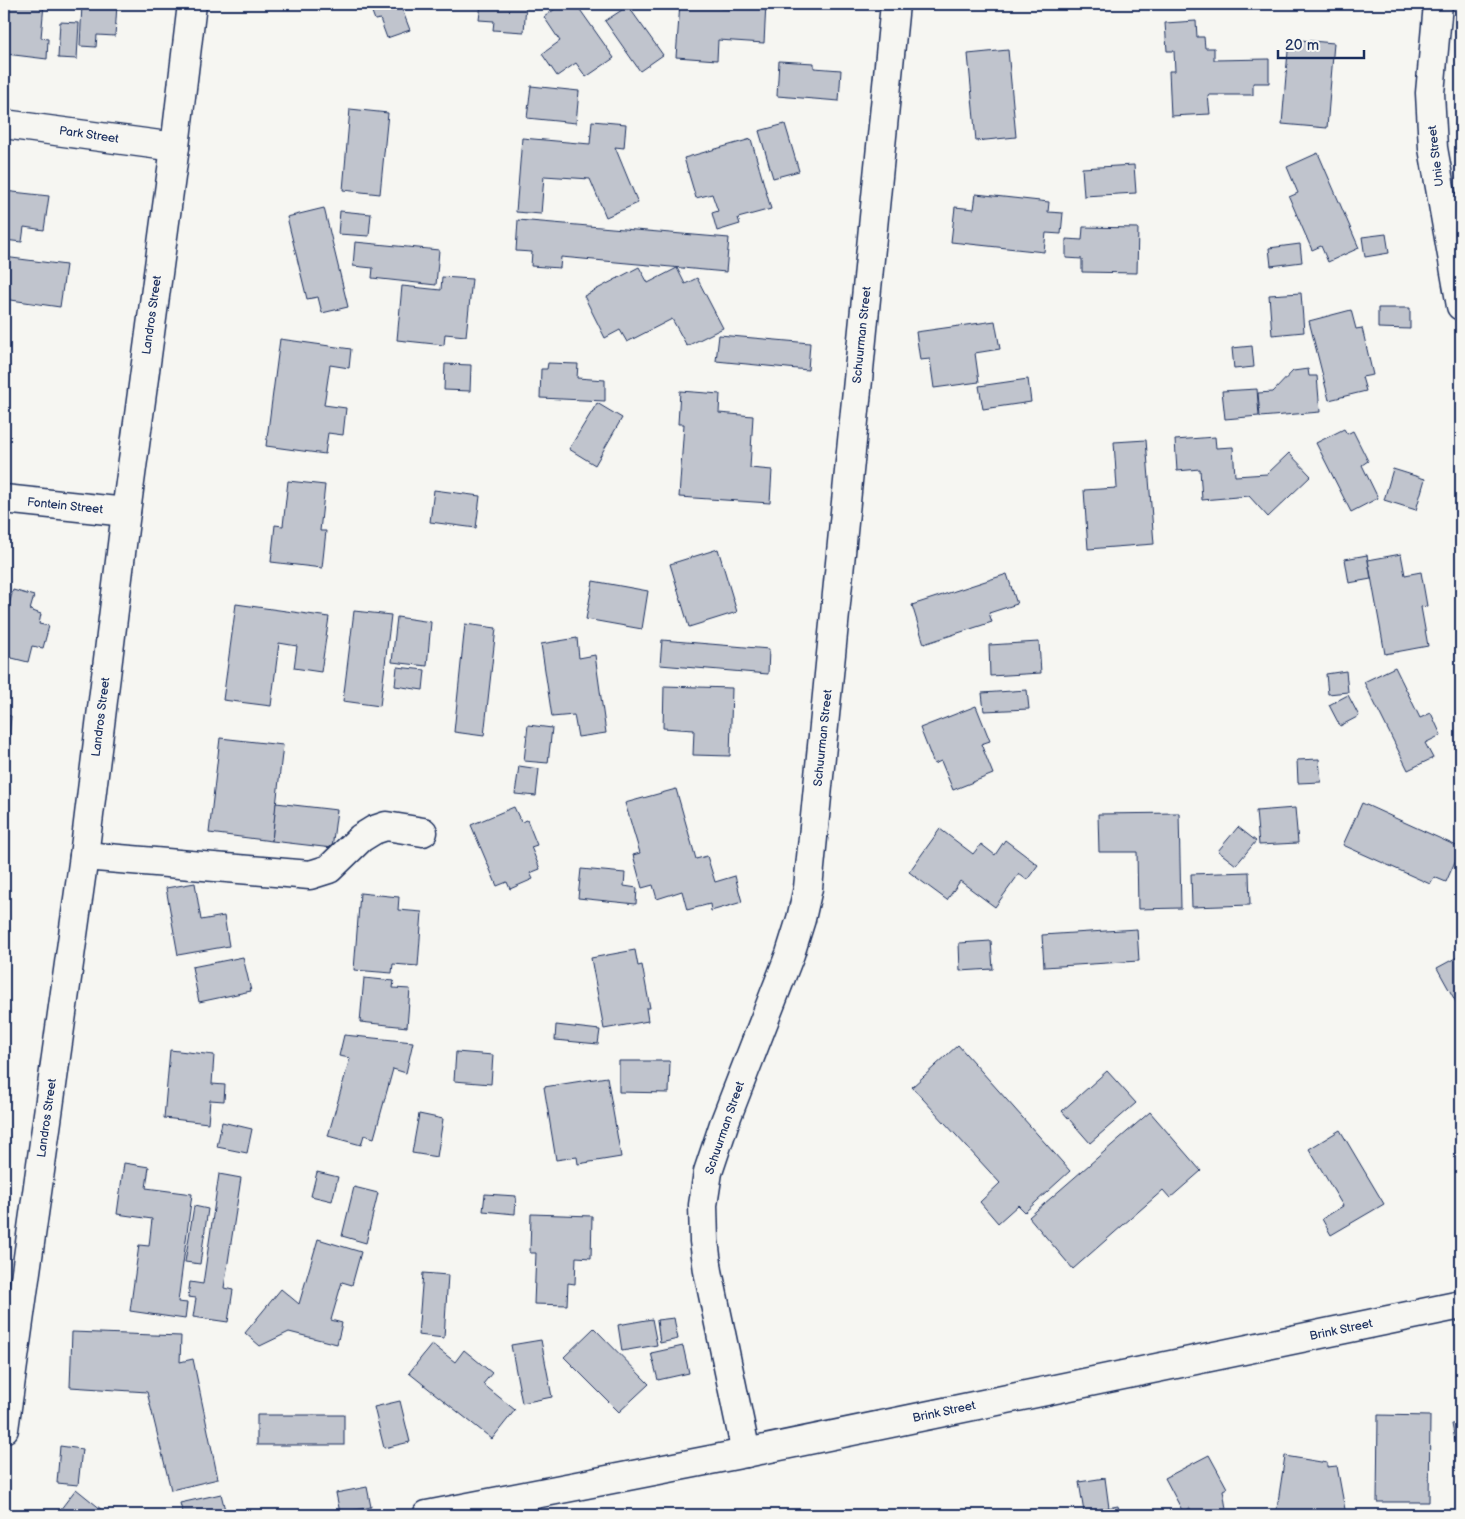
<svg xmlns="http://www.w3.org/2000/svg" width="1465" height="1519" font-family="'Balsamiq Sans',sans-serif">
<rect width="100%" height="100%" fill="#f6f6f2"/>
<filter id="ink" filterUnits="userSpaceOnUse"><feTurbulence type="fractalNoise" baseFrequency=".02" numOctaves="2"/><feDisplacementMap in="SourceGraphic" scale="10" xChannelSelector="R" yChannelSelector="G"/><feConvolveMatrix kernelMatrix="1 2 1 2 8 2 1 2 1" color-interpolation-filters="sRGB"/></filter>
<g filter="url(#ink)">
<g fill="#c0c4cd" stroke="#1b2f5e">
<path d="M10,4H44L41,38L48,39L47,59L6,54Z"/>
<path d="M82,4H117L115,36L97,35L96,47L80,46Z"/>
<path d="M369,4H400L410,30L387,38L380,19L375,20Z"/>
<path d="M481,4H526L524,32L493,30L494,21L479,20Z"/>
<path d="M562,4H576L614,58L586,77L576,63L557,76L542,54L560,41L544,17Z"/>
<path d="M680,4H721L720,8L733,9V4H766L764,43L718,40L717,60L676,57Z"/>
<path d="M628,6L663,55L640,71L605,21Z"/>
<path d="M1196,21L1197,37H1204L1205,48H1214V60L1269,59V83H1253V95H1208L1210,114L1171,116L1169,71H1175L1174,51H1167L1165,23Z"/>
<path d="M60,22L79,23L77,59L58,58Z"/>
<path d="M1289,39L1334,43L1327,128L1282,124Z"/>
<path d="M1008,50L1016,137L976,141L968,54Z"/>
<path d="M779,61L814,63V68L841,70L839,101L777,96Z"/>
<path d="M531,86L579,91L576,123L527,118Z"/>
<path d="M350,109L388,113L380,194L343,190Z"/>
<path d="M592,121L626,124L624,148L615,147L638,203L606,217L590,179L544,176L541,214L516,212L522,138L590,144Z"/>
<path d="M785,124L799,171L773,178L759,131Z"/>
<path d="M751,139L771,209L738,218L740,224L717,231L712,213L718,211L712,194L696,198L684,158Z"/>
<path d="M1318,153L1359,248L1328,262L1321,246L1312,250L1289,197L1298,193L1287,167Z"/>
<path d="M1134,165L1136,193L1084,196L1082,168Z"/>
<path d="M4,168H6L4,191L49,196L44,230L24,227L22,242L4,240Z"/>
<path d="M976,194L1049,202L1048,212L1063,213L1061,234L1046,233L1044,252L951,242L955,207L974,209Z"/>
<path d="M324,208L348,307L322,313L318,297L307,299L287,217Z"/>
<path d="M340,211L371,214L369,236L338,234Z"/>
<path d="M518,220L729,238L726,272L561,257L560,268L531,266L532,252L516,251Z"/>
<path d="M1083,227L1138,228L1137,273L1082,272V259L1066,258V239L1082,240Z"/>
<path d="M1386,234L1389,253L1365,257L1362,237Z"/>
<path d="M355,242L439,250L436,285L372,278L373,268L353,266Z"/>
<path d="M1300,244L1302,262L1271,266L1269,248Z"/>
<path d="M4,257L66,265L60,307L4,299Z"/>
<path d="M639,267L648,283L677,268L685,284L697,278L723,328L687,346L672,319L627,342L620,330L605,338L584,296Z"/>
<path d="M442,277L472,279L466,336L445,334L444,345L397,340L402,286L441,290Z"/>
<path d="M1301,293L1304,332L1272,335L1269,295Z"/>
<path d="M1378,308H1410V329L1378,328Z"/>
<path d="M1351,310L1356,329L1362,328L1373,375L1362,377L1366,391L1329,400L1309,321Z"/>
<path d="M995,321L1000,349L975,353L979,382L934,388L930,359L920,360L916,332Z"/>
<path d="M719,335L810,343L808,370L716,361Z"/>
<path d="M280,339L351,349L349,368L330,365L324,405L346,408L343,435L328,433L325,454L266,446Z"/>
<path d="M1252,346L1254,367L1234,369L1232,348Z"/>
<path d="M548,363L578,364L577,378L605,380V401L540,398L541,369H547Z"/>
<path d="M445,364L471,365L470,391L444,390Z"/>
<path d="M1308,369L1309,376H1317L1320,412L1260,417L1258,393L1273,392L1293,371Z"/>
<path d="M1028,379L1031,402L983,409L979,386Z"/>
<path d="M1257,389L1259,416L1225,419L1222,391Z"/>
<path d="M680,391L720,394L719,413L753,416L750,468L772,470L770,503L679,497L684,424H678Z"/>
<path d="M597,403L622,418L595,465L569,449Z"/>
<path d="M1344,429L1347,434L1353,431L1368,461L1362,465L1378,498L1351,512L1316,443Z"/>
<path d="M1215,437L1216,448L1233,447L1235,476L1267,474L1289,453L1311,476L1268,517L1249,496L1202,500L1200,469L1177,471L1175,440Z"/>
<path d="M1146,440L1154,544L1088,549L1084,490L1117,488L1114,442Z"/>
<path d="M1393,469L1425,479L1416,510L1384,500Z"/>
<path d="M288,481L325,485L320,531H326L322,568L271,562L275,525L283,526Z"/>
<path d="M434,490L480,496L476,528L430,522Z"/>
<path d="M718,549L737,612L689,627L670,564Z"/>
<path d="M1401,554L1405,575L1421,572L1427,606L1421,607L1428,646L1385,654L1368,560Z"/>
<path d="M1367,555L1371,579L1349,583L1345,559Z"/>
<path d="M1007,574L1017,604L989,613L992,622L924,644L912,605Z"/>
<path d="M593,581L648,591L642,629L586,619Z"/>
<path d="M13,590L34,596L30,610L41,614L39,624L49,626L43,648L32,646L28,662L4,656V623Z"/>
<path d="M236,604L329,617L321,672L294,668L297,646L279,643L271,706L223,700Z"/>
<path d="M354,611L391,615L380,706L343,701Z"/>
<path d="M397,617L431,622L427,666L392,662Z"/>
<path d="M465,624L496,628L484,736L454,732Z"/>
<path d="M577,638L579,658L595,655L606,733L578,737L574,715L552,717L541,644Z"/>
<path d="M662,640L769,649L768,674L660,665Z"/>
<path d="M1039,642L1041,673L990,676L989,645Z"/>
<path d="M397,667L425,670L423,690L395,686Z"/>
<path d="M1395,667L1420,718L1431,713L1441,735L1425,743L1433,758L1408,770L1364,682Z"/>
<path d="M1346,671L1348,692L1328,694L1326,674Z"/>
<path d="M664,686L732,688L730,756L693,755L694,730L663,728Z"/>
<path d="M1027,690L1029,709L984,711L982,693Z"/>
<path d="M1348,695L1359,716L1340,726L1329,705Z"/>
<path d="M976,706L990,741L981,744L993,774L953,790L941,761L934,764L920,728Z"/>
<path d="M4,715L11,716L7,759H4Z"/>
<path d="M528,725L552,728L548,763L524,761Z"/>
<path d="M220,738L283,745L272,841L209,833Z"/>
<path d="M1319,759L1321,782L1298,783L1297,760Z"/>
<path d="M519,766L539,769L536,796L515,794Z"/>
<path d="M676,789L696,859L707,856L715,882L735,876L742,902L711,911L710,904L687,910L682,891L657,899L653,885L642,888L633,855L640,853L625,803Z"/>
<path d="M276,803L337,810L332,848L272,841Z"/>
<path d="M1362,803L1461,848L1446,882L1434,877L1430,884L1343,845Z"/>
<path d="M514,807L521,822L527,820L537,845L531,847L540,869L530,873L533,879L510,889L507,882L497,886L471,825Z"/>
<path d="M1295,808L1298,843L1259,845L1256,811Z"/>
<path d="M1179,813L1181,908L1138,909L1137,852H1099L1098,814Z"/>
<path d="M1238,827L1256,841L1236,865L1218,851Z"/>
<path d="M940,829L973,854L981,844L995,855L1005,840L1038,865L1027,880L1019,874L995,907L960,881L947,900L909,872Z"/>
<path d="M581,869L625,873L624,886L637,888L636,904L578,898Z"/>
<path d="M1249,872L1250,905L1192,907L1191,874Z"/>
<path d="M195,883L201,920L224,916L229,946L178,955L166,888Z"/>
<path d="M360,893L399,897L398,910L422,912L418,966L393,964L392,973L354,970Z"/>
<path d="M1137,929L1139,961L1044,967L1042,935Z"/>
<path d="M991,941L993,969L960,971L959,943Z"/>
<path d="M635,950L638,966L642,965L650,1008H646L648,1021L604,1029L591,958Z"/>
<path d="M1461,955V1011L1437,968Z"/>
<path d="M243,957L251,991L199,1002L192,967Z"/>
<path d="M364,978L394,981L393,988L410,989L407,1027L360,1022Z"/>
<path d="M556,1025L600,1030L598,1044L555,1040Z"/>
<path d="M344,1035L413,1042L406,1073L393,1069L374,1138L364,1135L361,1145L328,1136L350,1058L339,1056Z"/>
<path d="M958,1045L1070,1171L1025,1212L1018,1205L998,1223L980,1202L1000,1183L912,1087Z"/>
<path d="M170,1050L214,1055L212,1084L225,1085L224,1101L210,1100L208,1123L164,1118Z"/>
<path d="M456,1052L493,1055L491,1084L454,1081Z"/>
<path d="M619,1061H670L669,1093L619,1092Z"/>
<path d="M1107,1071L1136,1103L1090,1143L1062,1111Z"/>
<path d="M607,1077L621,1157L578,1164L577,1157L556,1160L544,1087Z"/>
<path d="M1150,1112L1201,1171L1170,1198L1163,1190L1073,1269L1029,1217Z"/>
<path d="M419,1114L443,1119L437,1157L412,1153Z"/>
<path d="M222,1122L252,1129L247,1153L217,1147Z"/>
<path d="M1340,1130L1384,1204L1331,1235L1322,1219L1343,1206L1309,1149Z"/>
<path d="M124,1163L149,1167L146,1188L192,1194L178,1302L187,1303L185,1319L130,1311L139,1245L149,1246L152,1219L117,1214Z"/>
<path d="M317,1172L338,1177L332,1201L311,1196Z"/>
<path d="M219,1174L241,1178L224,1288L233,1290L228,1322L193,1317L196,1298L188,1297L190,1282L203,1284Z"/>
<path d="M354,1187L378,1193L366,1243L342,1236Z"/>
<path d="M485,1194L516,1196L515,1214L483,1211Z"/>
<path d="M194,1206L208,1209L200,1264L185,1262Z"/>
<path d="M531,1214L592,1216L591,1258L576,1257L575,1284L568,1283L567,1305L534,1304L536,1253H530Z"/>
<path d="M318,1239L361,1252L352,1285L342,1282L331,1320L342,1323L337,1344L289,1332L260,1346L245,1333L281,1289L299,1304Z"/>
<path d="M423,1273L448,1275L444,1338L418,1335Z"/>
<path d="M674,1318L678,1339L660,1343L657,1320Z"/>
<path d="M652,1319L657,1345L622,1351L618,1325Z"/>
<path d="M594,1328L649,1384L619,1412L564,1357Z"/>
<path d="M72,1332L181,1336L180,1362L193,1359L218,1479L171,1490L147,1392L70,1387Z"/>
<path d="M541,1340L552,1397L522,1403L511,1345Z"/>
<path d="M432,1344L455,1362L464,1350L492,1373L483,1384L515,1410L492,1439L409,1373Z"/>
<path d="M683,1346L689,1373L658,1380L651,1353Z"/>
<path d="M400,1401L410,1442L384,1448L374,1407Z"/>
<rect x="257" y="1415" width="87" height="30"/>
<path d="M1378,1415L1430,1416L1429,1502H1377Z"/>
<path d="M1461,1423V1473L1452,1424Z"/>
<path d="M60,1446L82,1449L78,1485L57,1483Z"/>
<path d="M1209,1455L1227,1488L1223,1490L1227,1515H1192L1190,1508L1183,1512L1165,1478Z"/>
<path d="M1285,1456L1327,1463V1467L1337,1466L1346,1515H1276Z"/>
<path d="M1105,1478L1109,1508L1084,1512L1079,1482Z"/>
<path d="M367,1487L371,1507L340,1513L336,1493Z"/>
<path d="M76,1489L107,1514L106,1515H59L57,1514Z"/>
<path d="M221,1494L226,1514L183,1515L180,1503Z"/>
<path d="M1118,1506L1120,1515H1079V1513Z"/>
</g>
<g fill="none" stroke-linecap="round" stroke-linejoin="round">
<g stroke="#1b2f5e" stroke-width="31">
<g id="minor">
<path d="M1438,4L1430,93L1433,148L1461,306"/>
<path d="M4,124L175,147"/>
<path d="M4,499L126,512"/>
<path d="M84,856L310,875L329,869L361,838L374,830L386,826L423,832"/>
<path d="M4,1429L84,856L126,512L175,147L192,4"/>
<path d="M746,1453L708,1271L704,1241L703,1205L708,1172L724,1124L790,954L801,919L808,888L895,4"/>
<path d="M427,1515L746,1453L1461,1305"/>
</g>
</g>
<use href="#minor" stroke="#f6f6f2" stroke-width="28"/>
</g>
</g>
<g text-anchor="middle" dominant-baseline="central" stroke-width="4.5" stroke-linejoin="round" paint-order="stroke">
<g font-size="12" fill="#1b2f5e" stroke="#f6f6f2">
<text transform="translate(89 135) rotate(8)">Park Street</text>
<text transform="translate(1436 156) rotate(-97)">Unie Street</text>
<text transform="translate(152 315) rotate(-82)">Landros Street</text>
<text transform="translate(862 335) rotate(-84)">Schuurman Street</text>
<text transform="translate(65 506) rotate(6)">Fontein Street</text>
<text transform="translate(101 717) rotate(-83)">Landros Street</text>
<text transform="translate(823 738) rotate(-84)">Schuurman Street</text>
<text transform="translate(47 1118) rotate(-82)">Landros Street</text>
<text transform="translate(725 1128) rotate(-71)">Schuurman Street</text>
<text transform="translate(1341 1330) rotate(-12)">Brink Street</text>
<text transform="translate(944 1412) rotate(-12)">Brink Street</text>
</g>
</g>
<rect width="1465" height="1519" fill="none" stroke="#f6f6f2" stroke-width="20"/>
<rect x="10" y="10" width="1445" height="1499" fill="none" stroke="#1b2f5e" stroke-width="2" filter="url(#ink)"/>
<path d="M1278 50v8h86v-8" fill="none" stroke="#1b2f5e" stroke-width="2.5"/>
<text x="1285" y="50" font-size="15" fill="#1b2f5e" stroke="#f6f6f2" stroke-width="4" paint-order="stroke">20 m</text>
</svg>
